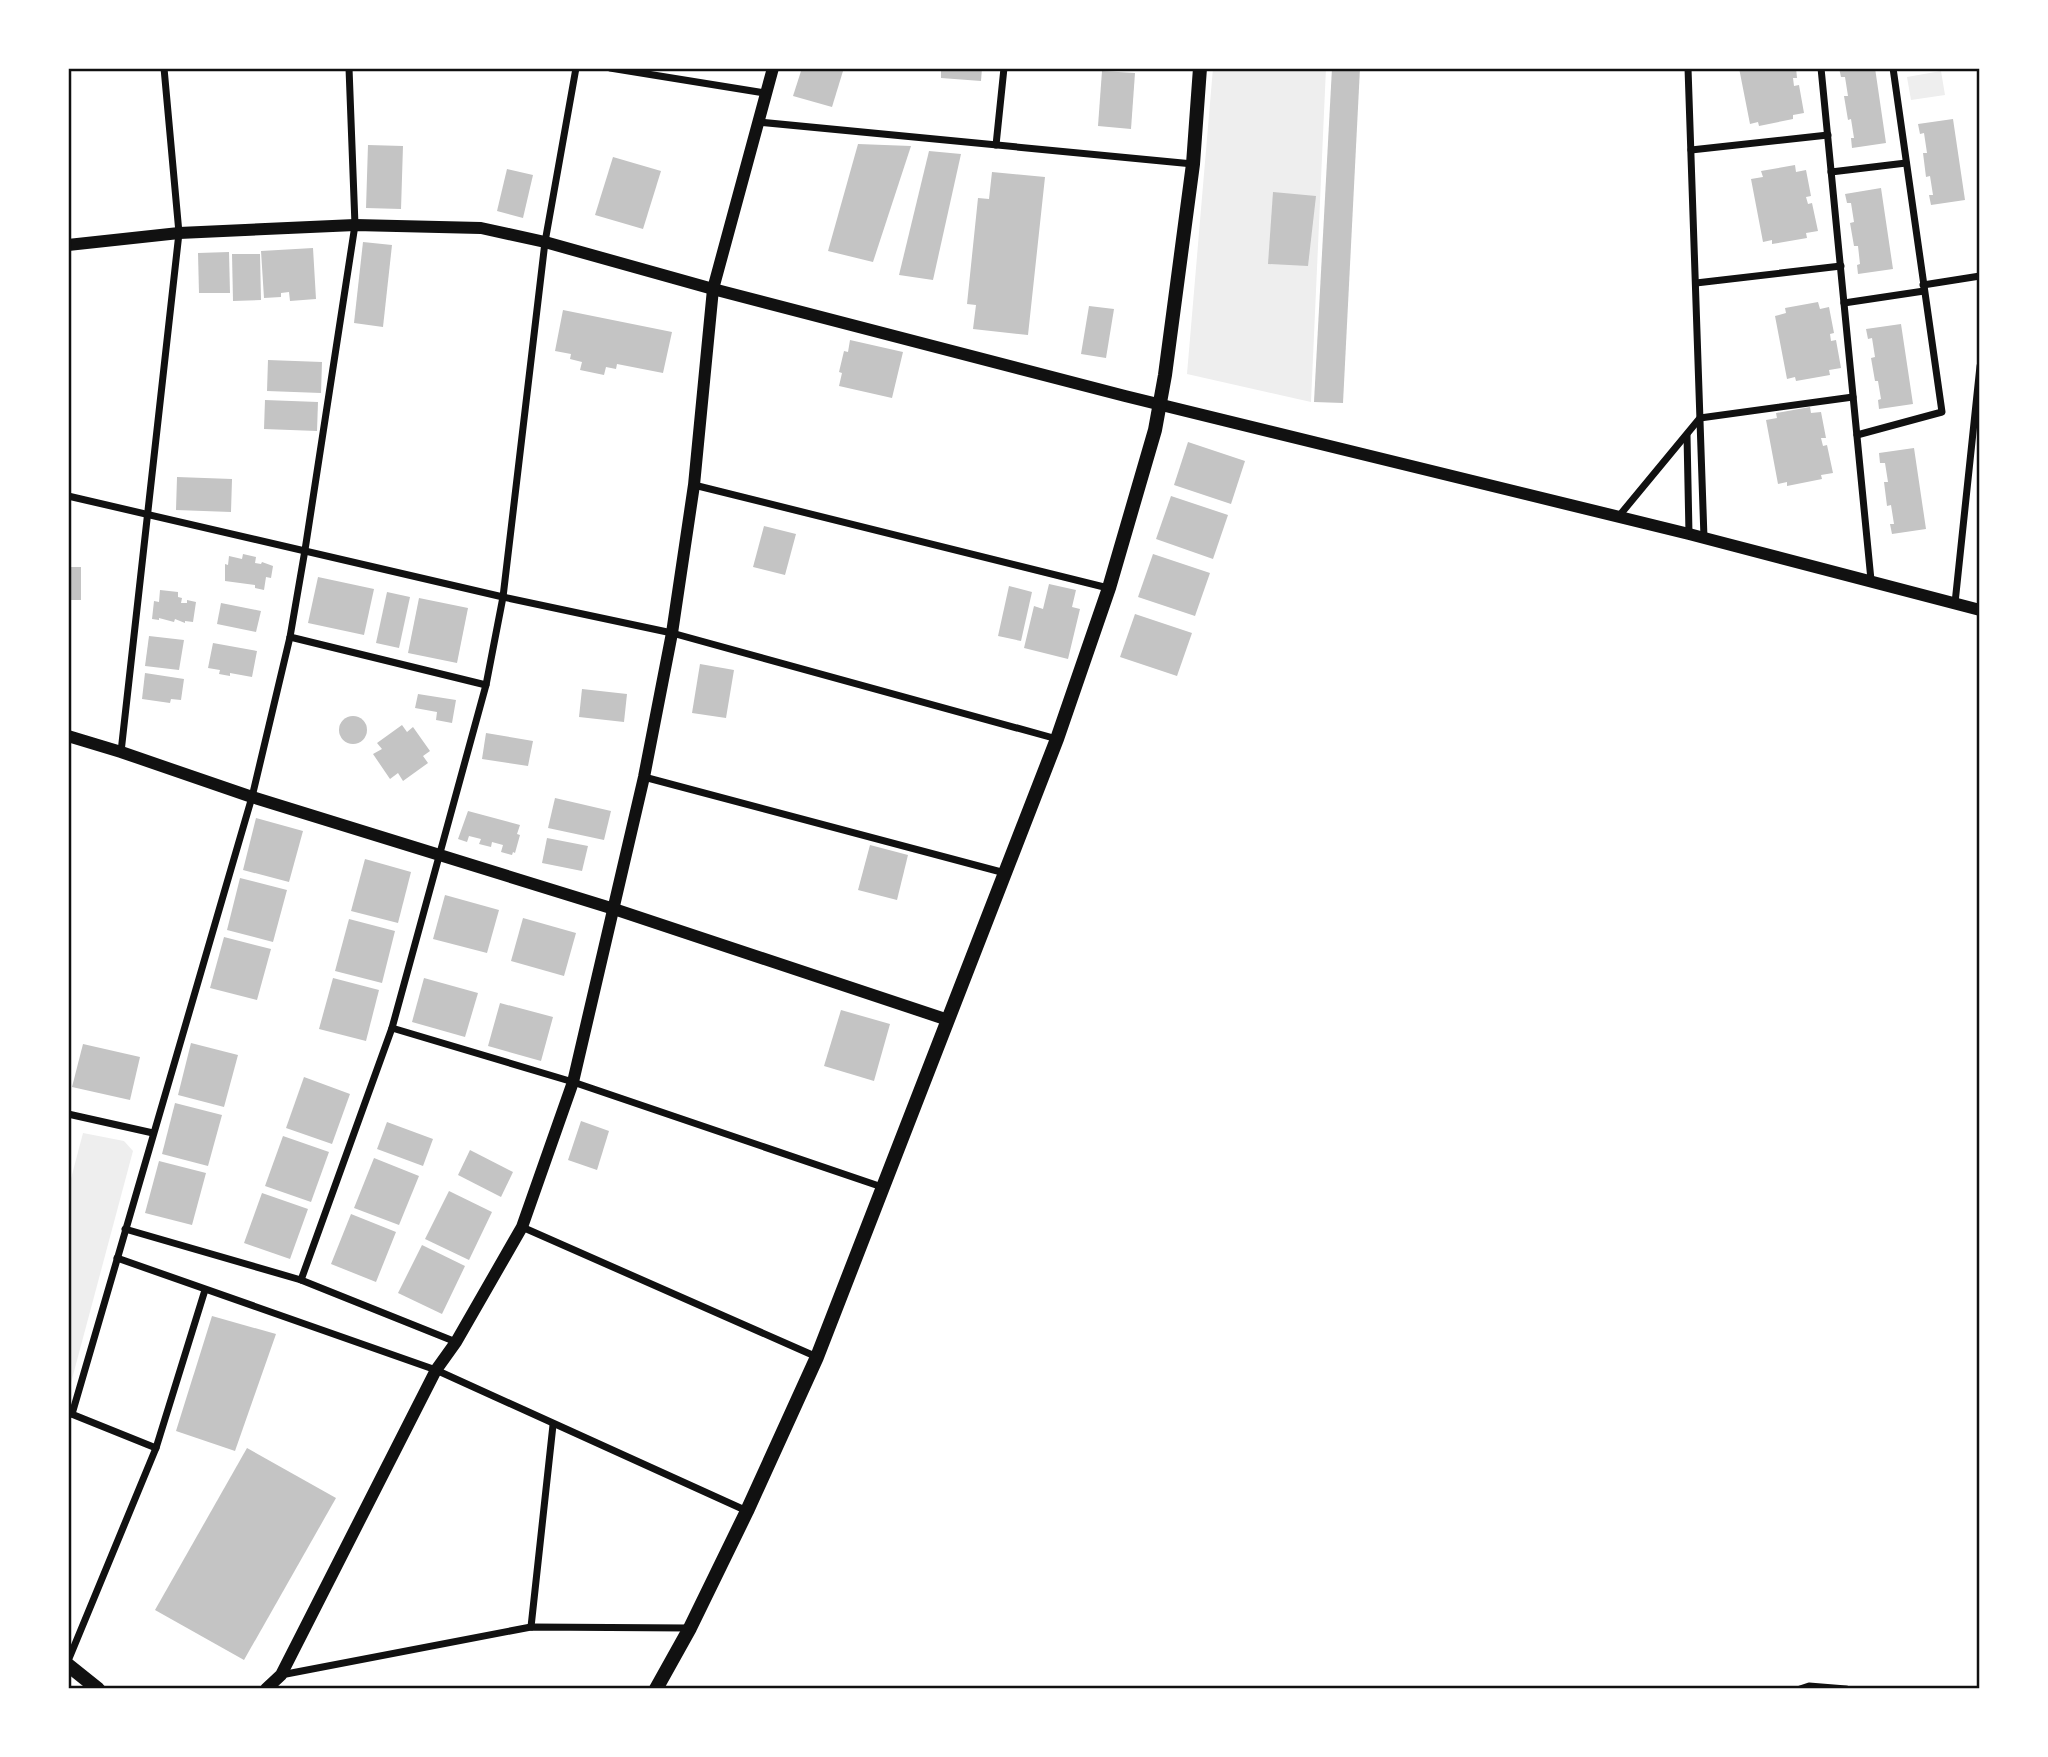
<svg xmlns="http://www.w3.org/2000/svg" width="2048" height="1757" font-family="Rubik,sans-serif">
<rect width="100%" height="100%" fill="#fff"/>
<g fill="#eee">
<path d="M1213,68H1326L1311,402L1187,374Z"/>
<path d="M1941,71L1945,95L1911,100L1907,77Z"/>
<path d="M83,1133L124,1141L133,1151L68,1394V1190Z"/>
</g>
<g fill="#c4c4c4">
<path d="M802,68H833L843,71L832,107L793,96Z"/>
<path d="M941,68H982L981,81L941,78Z"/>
<path d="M1332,68H1360L1343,403L1314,402Z"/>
<path d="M1739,68H1796L1797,78H1793L1794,86L1799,85L1804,113L1793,115V119L1759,126L1758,122L1750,124Z"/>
<path d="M1839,68H1875L1886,143L1852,148L1851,138H1854L1851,119L1848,120L1844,96H1848L1845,77H1841Z"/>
<path d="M1102,71L1135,73L1131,129L1098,126Z"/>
<path d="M1953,119L1965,200L1931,205L1929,195H1933L1930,176L1926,177L1923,153H1927L1924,133L1920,134L1918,124Z"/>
<path d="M858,144L911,146L873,262L828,251Z"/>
<path d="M368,145L403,146L401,209L366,208Z"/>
<path d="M929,151L961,154L933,280L899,275Z"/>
<path d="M613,157L661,171L643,229L595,215Z"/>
<path d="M1795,165L1796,172L1806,170L1811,196L1806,197L1808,204L1812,203L1818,231L1806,233L1807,238L1772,244V240L1763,242L1751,179L1763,177L1761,171Z"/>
<path d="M507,169L533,175L523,218L497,211Z"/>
<path d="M992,172L1045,177L1028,335L973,329L976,305L967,304L978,198L989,199Z"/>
<path d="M1881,188L1893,269L1858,274L1857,265L1860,264L1858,246H1854L1850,223L1854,222L1851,203H1847L1845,194Z"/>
<path d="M1273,192L1316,196L1308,266L1268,264Z"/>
<path d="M363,242L392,245L383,327L354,323Z"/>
<path d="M313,248L316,299L290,301L289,292L281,293V297L264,298L261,251Z"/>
<path d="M229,252L230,293H199L198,253Z"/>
<path d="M232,254H260L261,300L233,301Z"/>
<path d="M1818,302L1820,309L1829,307L1834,333L1830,334L1831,341L1836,340L1841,368L1829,370L1830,375L1796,381L1795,377L1787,379L1775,316L1786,313L1785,308Z"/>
<path d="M1089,306L1114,309L1106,358L1081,354Z"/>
<path d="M563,310L672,332L663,373L617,364L616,369L606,367L604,375L580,370L582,362L570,359L571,354L555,351Z"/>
<path d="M1901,324L1913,404L1879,409L1878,400L1881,399L1878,381H1875L1871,358L1875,357L1872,338L1868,339L1866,329Z"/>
<path d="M850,340L903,352L892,398L839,386L842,373L839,372L844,351L848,352Z"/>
<path d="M268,360L322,362L321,393L267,391Z"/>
<path d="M265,400L318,402L317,431L264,429Z"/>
<path d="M1810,407L1811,413L1821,412L1826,438H1821L1823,446L1827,445L1833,473L1821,475L1822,479L1787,486V482L1778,484L1766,420L1777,418L1776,413Z"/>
<path d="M1188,442L1245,461L1231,504L1174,485Z"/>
<path d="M1914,448L1926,529L1892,534L1890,524H1894L1891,505L1887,506L1884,482H1888L1885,463H1880L1879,453Z"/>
<path d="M177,477L232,479L231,512L176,510Z"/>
<path d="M1171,496L1228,515L1213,559L1156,539Z"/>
<path d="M764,526L796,534L785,575L753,567Z"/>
<path d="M243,554L256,557L255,563L261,564L262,562L273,566L271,578L266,577L264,590L255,588V585L225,581V564L228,565L229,556L242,559Z"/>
<path d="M1153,554L1210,573L1195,616L1138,597Z"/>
<rect x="68" y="567" width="13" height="33"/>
<path d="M318,577L374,589L364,635L308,623Z"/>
<path d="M1049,584L1076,590L1072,607L1080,609L1068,659L1024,648L1034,606L1043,609Z"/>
<path d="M1009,586L1032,592L1021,641L998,636Z"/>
<path d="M160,590L178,592V597L182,598L181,603H187V600L196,602L193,622L185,621V623L175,619L174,622L159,618V620L152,619L154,601L159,602Z"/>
<path d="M387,592L410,597L399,648L376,643Z"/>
<path d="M419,598L468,608L457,663L408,653Z"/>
<path d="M221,603L261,611L256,632L217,624Z"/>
<path d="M1135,614L1192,633L1177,676L1120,657Z"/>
<path d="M149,636L184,640L179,670L145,666Z"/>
<path d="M213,643L257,651L252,677L230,673V676L219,674L220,670L208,668Z"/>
<path d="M700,664L734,670L726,718L692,713Z"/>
<path d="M145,673L184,679L181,700L171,699L170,703L142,699Z"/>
<path d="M582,689L627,694L624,722L579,717Z"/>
<path d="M418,694L456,700L452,723L436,720L437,712L415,708Z"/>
<circle cx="353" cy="730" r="14"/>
<path d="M402,725L407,732L413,727L430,751L423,756L428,763L403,781L398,773L390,779L373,754L382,749L377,743Z"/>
<path d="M486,733L533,741L528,766L482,759Z"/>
<path d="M555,798L611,811L604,840L548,828Z"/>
<path d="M468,811L520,825L517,834L520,835L515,853L513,852L512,855L501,852L503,845L492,842L491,847L479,844L481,839L469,836L467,842L458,839Z"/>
<path d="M256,818L303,831L289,882L243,870Z"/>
<path d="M547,838L588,846L582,871L542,863Z"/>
<path d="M870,845L908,855L897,900L858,890Z"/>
<path d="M365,859L411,872L398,923L351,911Z"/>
<path d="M240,878L287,890L273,942L227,930Z"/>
<path d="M445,895L499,910L487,953L433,939Z"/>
<path d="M523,918L576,933L564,976L511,961Z"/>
<path d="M349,919L395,931L382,983L335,971Z"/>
<path d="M224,937L271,949L257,1000L210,988Z"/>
<path d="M333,978L379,990L366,1041L319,1029Z"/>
<path d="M424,978L478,993L465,1037L412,1022Z"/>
<path d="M500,1003L553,1017L541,1061L488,1046Z"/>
<path d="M841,1010L890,1024L874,1081L824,1066Z"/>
<path d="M191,1043L238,1055L224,1107L178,1095Z"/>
<path d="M83,1044L140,1057L130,1100L72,1087Z"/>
<path d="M304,1077L350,1094L332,1144L286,1128Z"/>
<path d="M175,1103L222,1115L208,1166L162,1154Z"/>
<path d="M581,1121L609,1131L597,1170L568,1160Z"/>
<path d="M387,1122L433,1139L423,1166L377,1149Z"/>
<path d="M283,1136L329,1152L311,1202L265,1186Z"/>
<path d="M470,1150L513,1172L501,1197L458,1175Z"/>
<path d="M374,1158L419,1176L399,1225L354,1208Z"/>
<path d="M159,1161L206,1173L192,1225L145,1213Z"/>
<path d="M449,1191L492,1212L469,1260L425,1239Z"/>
<path d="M262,1193L308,1209L290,1259L244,1243Z"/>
<path d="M351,1214L396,1232L376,1282L331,1264Z"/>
<path d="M422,1245L465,1266L442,1314L398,1293Z"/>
<path d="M212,1316L276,1334L235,1451L176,1431Z"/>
<path d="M247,1448L336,1498L244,1660L155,1610Z"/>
</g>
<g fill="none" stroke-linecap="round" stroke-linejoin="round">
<g stroke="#111" stroke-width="7">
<path d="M610,68L765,93"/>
<path d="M1688,68L1704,538"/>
<path d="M1821,68L1871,580"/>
<path d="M758,122L1193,164"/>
<path d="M996,145L1004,68"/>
<path d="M1691,150L1828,135"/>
<path d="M1831,172L1906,163"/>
<path d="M1696,283L1841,266"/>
<path d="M1923,285L1980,276"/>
<path d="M1844,303L1924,291"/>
<path d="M1687,435L1689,534"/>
<path d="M1857,435L1942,412L1893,68"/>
<path d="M694,485L1108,588"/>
<path d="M68,496L503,597L672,633L1057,739"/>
<path d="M1619,516L1700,418L1853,397"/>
<path d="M1955,603L1980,366"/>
<path d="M290,637L486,685"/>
<path d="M121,752L179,233L164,68"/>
<path d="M644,777L1005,873"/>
<path d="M392,1028L573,1082L882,1187"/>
<path d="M68,1114L153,1133"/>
<path d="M522,1227L817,1357"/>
<path d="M125,1229L301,1280L456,1342"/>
<path d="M117,1258L436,1370L747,1511"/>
<path d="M301,1280L392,1028L486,685L503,597L545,242L576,68"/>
<path d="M69,1413L156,1448"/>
<path d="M72,1414L252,797L290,637L305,550L355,225L349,68"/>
<path d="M531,1627L553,1425"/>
<path d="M68,1661L156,1448L205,1290"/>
<path d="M281,1675L531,1627L688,1628"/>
<path d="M1800,1689L1809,1686L1846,1689"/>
</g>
<g stroke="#111" stroke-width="12">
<path d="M68,245L179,233L355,225L481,228L545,242L713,289L1125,396L1689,534L1980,610"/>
<path d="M68,736L121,752L252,797L614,909L948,1020"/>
<path d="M266,1689L281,1675L436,1370L456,1342L522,1227L573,1082L644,777L672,633L694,485L713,289L773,68"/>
</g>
<g stroke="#111" stroke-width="14">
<path d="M68,1665L98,1689"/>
<path d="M656,1689L690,1628L747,1511L817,1357L1057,739L1109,588L1155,430L1165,375L1193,164L1200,68"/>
</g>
</g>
<rect width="2048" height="1757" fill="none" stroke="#ffffff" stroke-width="140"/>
<rect x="70" y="70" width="1908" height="1617" fill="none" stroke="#111" stroke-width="2.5"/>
</svg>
